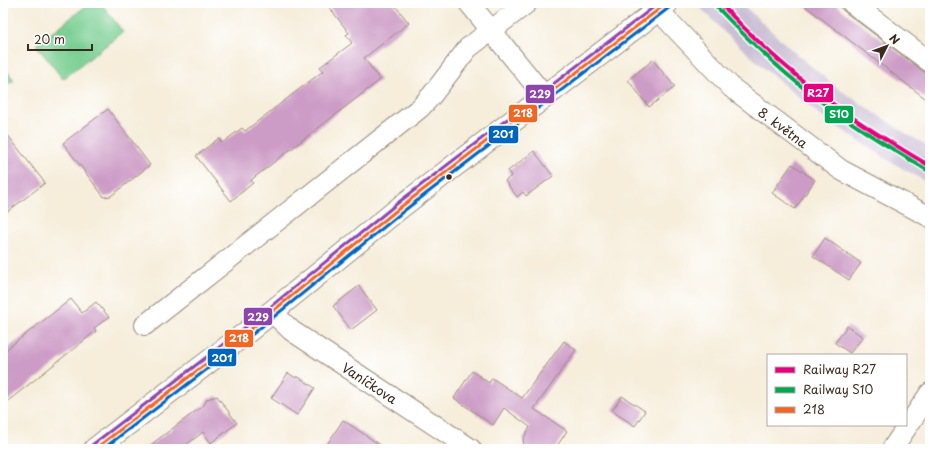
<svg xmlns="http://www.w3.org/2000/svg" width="933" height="452" font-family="'Playpen Sans',sans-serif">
<rect width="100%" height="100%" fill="#fff"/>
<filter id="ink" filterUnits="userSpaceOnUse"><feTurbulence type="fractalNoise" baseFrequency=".025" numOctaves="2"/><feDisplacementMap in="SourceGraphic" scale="8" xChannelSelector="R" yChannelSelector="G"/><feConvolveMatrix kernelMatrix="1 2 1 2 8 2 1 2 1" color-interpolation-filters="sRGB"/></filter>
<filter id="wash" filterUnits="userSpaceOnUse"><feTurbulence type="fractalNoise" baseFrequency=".012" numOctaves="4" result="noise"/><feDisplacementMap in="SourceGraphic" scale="16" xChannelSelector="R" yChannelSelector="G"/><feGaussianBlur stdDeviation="0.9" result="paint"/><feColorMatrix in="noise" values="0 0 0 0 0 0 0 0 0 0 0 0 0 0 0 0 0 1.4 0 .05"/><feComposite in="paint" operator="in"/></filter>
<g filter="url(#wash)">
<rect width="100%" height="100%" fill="#f6edda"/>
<path fill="#cbbfd5" d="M696,3H741L794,52L840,90L905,133L930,147V184L888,160L821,116L774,77L724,32Z"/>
<g fill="#79cf93" stroke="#5a7c58">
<path d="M90,3H101L123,32L63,79L36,45Z"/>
<path d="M3,66L14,80L3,87Z"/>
</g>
<g id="blocks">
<g fill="#cc9bc6">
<path d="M326,3H393L409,23L364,58L380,80L251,180L253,183L231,201L196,156L219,138L222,143L242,128L245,131L323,71L320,67L352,43L346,35L349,33Z"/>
<path d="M801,3H835L845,12L923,71L930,75V102Z"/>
<path d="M653,60L675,87L649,107L628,80Z"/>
<path d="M108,109L150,165L111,196L104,197L63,143Z"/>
<path d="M3,129L45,183L3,215Z"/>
<path d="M534,151L553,176L526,196L523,192L517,197L505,181L511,176L508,171Z"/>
<path d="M792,164L815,180L795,209L772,193Z"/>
<path d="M825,238L861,263L849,280L813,256Z"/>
<path d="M359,286L377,310L351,330L333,306Z"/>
<path d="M71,299L82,313L96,302L109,317L94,328L96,331L3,405V352Z"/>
<path d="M847,326L863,337L850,353L835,343Z"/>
<path d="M564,341L576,350L534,409L567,431L555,449H529L524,446L523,439L530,427L504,408L493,425L454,398L472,371L489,383L492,378L522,398Z"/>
<path d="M288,373L296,378L297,376L315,388L297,415L271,398Z"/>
<path d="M217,396L237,423L211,443L203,432L181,449H145L204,405L207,399Z"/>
<path d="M622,396L645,411L635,426L612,411Z"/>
<path d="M343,420L386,449H324Z"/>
</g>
</g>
</g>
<g filter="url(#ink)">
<use href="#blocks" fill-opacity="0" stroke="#988c7c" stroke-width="1"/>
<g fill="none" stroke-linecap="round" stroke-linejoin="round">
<g stroke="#988c7c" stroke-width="22">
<g id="street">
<path d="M469,3L545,97"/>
<path d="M852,3L930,62"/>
<path id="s1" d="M658,10L732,88L841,170L930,217"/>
<path id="s2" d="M272,312L292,331L471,449"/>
<path d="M145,325L420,108L432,95L468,48L527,3"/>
<path d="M892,449L930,393"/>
</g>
</g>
<g stroke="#988c7c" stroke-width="24">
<path id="secondary" d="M95,449L246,333L402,206L667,3"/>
</g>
<use href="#street" stroke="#fff" stroke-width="20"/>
<use href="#secondary" stroke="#fff" stroke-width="22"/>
<g stroke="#fff" stroke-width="6">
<path id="bus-1" d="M95,449L246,333L402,206L667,3"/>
</g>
<g stroke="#fff" stroke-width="6">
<path id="bus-2" d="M103,449L249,337L405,210L670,7"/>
</g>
<g stroke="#fff" stroke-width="6">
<path id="bus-3" d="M92,445L243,329L399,202L659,3"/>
</g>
<use href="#bus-1" stroke="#f26522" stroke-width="3"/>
<use href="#bus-2" stroke="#0065bd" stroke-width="3"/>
<use href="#bus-3" stroke="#8e44ad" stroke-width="3"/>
<g stroke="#fff" stroke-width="7">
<path id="rail-1" d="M720,3C750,35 782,65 817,92C853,120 891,143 930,166"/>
</g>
<g stroke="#fff" stroke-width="7">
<path id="rail-2" d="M716,6C747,39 780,70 815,97C851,124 889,147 927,170"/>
</g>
<use href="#rail-1" stroke="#e5007d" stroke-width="4"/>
<use href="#rail-2" stroke="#00a651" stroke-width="4"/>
</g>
</g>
<circle fill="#3b2a1e" stroke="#fff" stroke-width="1.5" cx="449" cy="177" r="3.5"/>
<g text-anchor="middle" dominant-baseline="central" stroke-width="3.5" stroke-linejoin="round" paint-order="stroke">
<g font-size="13" fill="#3b2a1e" stroke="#fff">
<text stroke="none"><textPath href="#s1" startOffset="172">8. května</textPath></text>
<text stroke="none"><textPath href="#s2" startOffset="121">Vaníčkova</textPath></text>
</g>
</g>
<g stroke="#fff" stroke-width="1.5">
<rect x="803" y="83" width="31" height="20" rx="4" fill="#e5007d"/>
<rect x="525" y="84" width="30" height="20" rx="4" fill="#8e44ad"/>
<rect x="508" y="104" width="30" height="19" rx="4" fill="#f26522"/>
<rect x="824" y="105" width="30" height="19" rx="4" fill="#00a651"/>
<rect x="488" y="125" width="31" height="19" rx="4" fill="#0065bd"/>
<rect x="243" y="307" width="30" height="19" rx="4" fill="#8e44ad"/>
<rect x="224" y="329" width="30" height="19" rx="4" fill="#f26522"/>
<rect x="207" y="348" width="30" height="19" rx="4" fill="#0065bd"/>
</g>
<g font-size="11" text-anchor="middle" font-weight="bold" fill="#fff">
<text x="818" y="97">R27</text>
<text x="540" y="98">229</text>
<text x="523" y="117">218</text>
<text x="839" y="118">S10</text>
<text x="503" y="138">201</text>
<text x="258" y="321">229</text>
<text x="239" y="342">218</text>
<text x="222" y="362">201</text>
</g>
<rect width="933" height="452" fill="none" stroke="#fff" stroke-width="16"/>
<rect x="767" y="354" width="140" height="72" fill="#ffffff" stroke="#b1aaa5"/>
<rect x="775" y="367" width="20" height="6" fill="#e5007d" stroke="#b1aaa5"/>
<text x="803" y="374" font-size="12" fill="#3b2a1e">Railway R27</text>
<rect x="775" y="387" width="20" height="6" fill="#00a651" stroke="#b1aaa5"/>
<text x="803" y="394" font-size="12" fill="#3b2a1e">Railway S10</text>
<rect x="775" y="407" width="20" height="6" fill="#f26522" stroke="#b1aaa5"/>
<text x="803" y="414" font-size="12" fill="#3b2a1e">218</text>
<g transform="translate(887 46) rotate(48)" stroke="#ffffff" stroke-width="3" paint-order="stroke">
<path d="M0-3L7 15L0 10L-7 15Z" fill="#3b2a1e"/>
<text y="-6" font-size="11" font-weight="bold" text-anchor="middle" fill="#3b2a1e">N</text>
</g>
<path d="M28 44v6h64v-6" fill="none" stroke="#3b2a1e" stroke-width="2"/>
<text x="34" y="44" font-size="12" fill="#3b2a1e" stroke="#ffffff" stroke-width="3" paint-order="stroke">20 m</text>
</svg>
